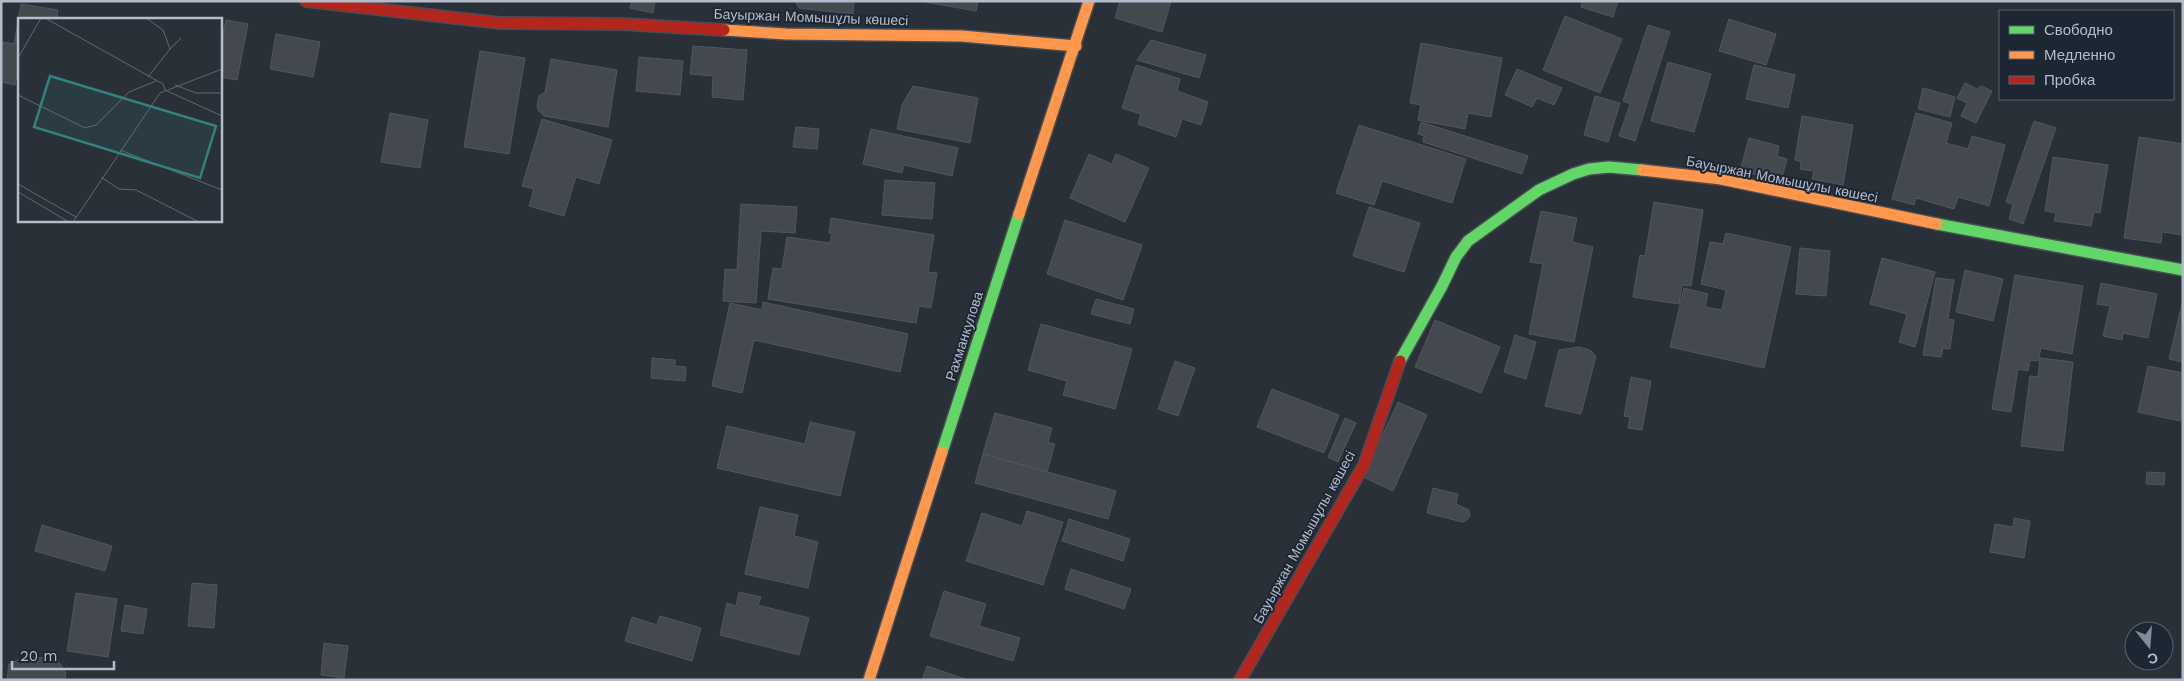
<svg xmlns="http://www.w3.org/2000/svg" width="2184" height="681" font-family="'Work Sans',sans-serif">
<rect width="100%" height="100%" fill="#2a3038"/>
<g fill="#444950" stroke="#52575f">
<path d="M632,1H655L653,13L630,8Z"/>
<path d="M795,1H854L853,14L799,8Z"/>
<path d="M920,1H978L976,11Z"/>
<path d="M1120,1H1171L1162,32L1115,18Z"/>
<path d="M1583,1H1618L1613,17L1581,7Z"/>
<path d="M21,4L58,10L57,19H19V65L15,85L1,82V49L3,42L14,44Z"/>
<path d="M1565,16L1622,39L1600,93L1543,70Z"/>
<path d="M1729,19L1776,34L1766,65L1719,51Z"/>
<path d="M226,20L248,24L237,80L220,77V49Z"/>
<path d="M1648,25L1670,32L1635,141L1619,136L1630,104L1623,101Z"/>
<path d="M276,34L320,42L313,77L270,69Z"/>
<path d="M1151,40L1206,55L1199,78L1137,60Z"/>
<path d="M1421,43L1502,58L1491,117L1468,113L1465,129L1418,120L1421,105L1410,103Z"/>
<path d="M693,46L747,50L743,100L712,97L713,76L690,74Z"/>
<path d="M480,51L525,58L509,154L464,147Z"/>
<path d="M639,57L683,61L680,95L636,91Z"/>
<path d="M551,59L617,70L608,127L544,116L538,110L537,105L539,96L545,92Z"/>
<path d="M1668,62L1711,74L1694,132L1651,121Z"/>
<path d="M1136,65L1180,79L1177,91L1208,102L1201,125L1182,119L1176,137L1138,124L1141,114L1122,108Z"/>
<path d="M1754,65L1795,75L1788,108L1746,99Z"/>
<path d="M1517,69L1562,88L1554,105L1537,98L1532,107L1505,95Z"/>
<path d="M1965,83L1977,89L1981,86L1992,91L1976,123L1961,116L1967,103L1957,98Z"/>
<path d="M913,86L978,98L970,143L897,129L902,105Z"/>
<path d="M1923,88L1955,97L1950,117L1918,109Z"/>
<path d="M1595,96L1620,103L1608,142L1584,135Z"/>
<path d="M390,113L428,120L420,168L381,162Z"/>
<path d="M1916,113L1952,123L1946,143L1968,149L1972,136L2005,145L1989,206L1958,197L1954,209L1916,198L1914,205L1892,199Z"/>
<path d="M1802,116L1853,125L1843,185L1812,179L1814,171L1800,169L1801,162L1795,160Z"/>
<path d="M542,119L612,140L599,184L576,177L564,216L529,206L534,189L522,186Z"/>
<path d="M2034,121L2056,128L2023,224L2009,219L2013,204L2006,202Z"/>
<path d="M1421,122L1528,156L1522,174L1423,142L1424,136L1418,134Z"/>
<path d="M1359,125L1466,159L1452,203L1382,181L1374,205L1336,193Z"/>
<path d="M796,127L819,129L817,149L793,147Z"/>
<path d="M871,129L958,148L952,176L904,165L902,173L863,164Z"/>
<path d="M2139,137L2183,144V235L2162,232L2161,243L2124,238Z"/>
<path d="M1749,138L1779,146L1777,156L1787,159L1781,181L1740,171Z"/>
<path d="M1089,154L1112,164L1116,154L1149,168L1125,222L1070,198Z"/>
<path d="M2053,157L2108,165L2100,213L2094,212L2091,226L2054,221L2056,213L2045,211Z"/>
<path d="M885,180L935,183L932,219L882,215Z"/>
<path d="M1654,202L1703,210L1691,286L1682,285L1679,304L1633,297L1640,255L1645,256Z"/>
<path d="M741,204L797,207L795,233L761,231L756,303L723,301L725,269L737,270Z"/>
<path d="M1369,207L1420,223L1404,272L1353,256Z"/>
<path d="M1541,211L1577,218L1572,242L1593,247L1574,342L1529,334L1543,264L1530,262Z"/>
<path d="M831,218L934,235L928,272L937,273L931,308L919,306L916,323L768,299L773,268L782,269L787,237L830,243L832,233H829Z"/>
<path d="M1065,220L1142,245L1123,300L1047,274Z"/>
<path d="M1726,233L1791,247L1764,368L1670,347L1684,288L1708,294L1705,307L1722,310L1726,290L1701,284L1710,242L1723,244Z"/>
<path d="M1800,248L1830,251L1826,296L1796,294Z"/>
<path d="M1882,258L1935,272L1915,347L1899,342L1907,314L1870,304Z"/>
<path d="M1965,270L2003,279L1993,321L1956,312Z"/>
<path d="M2015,275L2083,286L2072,354L2041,348L2038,361L2030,360L2028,371L2018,369L2011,412L1992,409Z"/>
<path d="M1936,278L1954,280L1948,319L1954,320L1950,349L1943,348L1941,357L1923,355Z"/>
<path d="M2101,283L2157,294L2148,338L2123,333L2122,340L2103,336L2110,306L2097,304Z"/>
<path d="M1096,299L1134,309L1130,324L1091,314Z"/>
<path d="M763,302L908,334L900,372L754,340L742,393L712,386L730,303L762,310Z"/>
<path d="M2182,304H2183V362L2169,359Z"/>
<path d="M1435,320L1500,347L1481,393L1415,367Z"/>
<path d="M1041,324L1132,349L1115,409L1063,395L1067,381L1028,370Z"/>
<path d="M1515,335L1536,342L1526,379L1504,372Z"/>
<path d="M1579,347L1590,350L1596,356L1581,414L1545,406L1559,350Z"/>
<path d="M652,358L675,360V366L686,367L685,381L651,378Z"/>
<path d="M2040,358L2073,362L2063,451L2021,446L2030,376L2038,377Z"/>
<path d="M1175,361L1195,368L1178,416L1158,409Z"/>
<path d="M2148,366L2183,373V408L2180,421L2138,412Z"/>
<path d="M1631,377L1651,381L1642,430L1628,428L1630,417L1624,416Z"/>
<path d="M1272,389L1339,415L1324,453L1257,427Z"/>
<path d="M1398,402L1427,415L1393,491L1363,477Z"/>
<path d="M995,413L1052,428L1048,442L1055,444L1047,472L983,454Z"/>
<path d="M1345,418L1356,423L1338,462L1328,457Z"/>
<path d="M810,422L855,432L840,496L717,468L727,426L805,444Z"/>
<path d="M983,454L1116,491L1108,519L975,483Z"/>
<path d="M2147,472L2165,473L2164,485L2146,484Z"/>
<path d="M1433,488L1458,494L1456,504L1469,510L1470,515L1467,520L1462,522L1427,513Z"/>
<path d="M760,507L798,515L794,536L818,542L808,588L745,574Z"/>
<path d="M1027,511L1063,522L1043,585L966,561L982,513L1022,526Z"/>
<path d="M2014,518L2030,521L2024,558L1990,552L1995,524L2013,527Z"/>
<path d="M1069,519L1130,539L1123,561L1062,541Z"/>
<path d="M42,525L112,546L105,571L35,551Z"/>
<path d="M1071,569L1131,589L1124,609L1065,589Z"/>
<path d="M192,583L217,585L214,628L188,626Z"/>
<path d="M944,591L986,604L979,626L1020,638L1013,661L930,636Z"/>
<path d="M739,592L761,597L758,605L809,618L799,655L720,635L727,603L736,606Z"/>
<path d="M76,593L117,599L108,657L67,651Z"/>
<path d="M125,605L147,609L143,634L121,631Z"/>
<path d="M660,616L701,628L692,661L625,641L632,617L657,625Z"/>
<path d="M324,643L348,646L344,678L321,675Z"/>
<path d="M25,657L56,658L66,673L65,680H7L9,664Z"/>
<path d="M927,666L968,680H922Z"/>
</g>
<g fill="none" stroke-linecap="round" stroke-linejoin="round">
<g stroke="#484c53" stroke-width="14">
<g id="fast">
<path d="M1937,224L2183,270"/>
<path d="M1400,361L1442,286L1456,257L1468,241L1539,190L1573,174L1589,169L1609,167L1642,170"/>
<path d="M942,452L1019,214"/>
</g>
</g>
<g stroke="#484c53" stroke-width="14">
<g id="slow">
<path d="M724,30L786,34L962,36L1076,46"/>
<path d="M1642,170L1721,179L1937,224"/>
<path d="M1019,214L1089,1"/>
<path d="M869,680L942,452"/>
</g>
</g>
<g stroke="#484c53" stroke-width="14">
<g id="jam">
<path d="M306,1L500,23L622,24L724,30"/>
<path d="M1240,680L1364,465L1400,361"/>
</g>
</g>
<use href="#fast" stroke="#63d668" stroke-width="11"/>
<use href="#slow" stroke="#ff974d" stroke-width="11"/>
<use href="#jam" stroke="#b3261e" stroke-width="11"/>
</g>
<g text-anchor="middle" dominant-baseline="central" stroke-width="4" stroke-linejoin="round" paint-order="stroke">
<g font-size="14" fill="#b4bcc9" stroke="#1d2633">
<text transform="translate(811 17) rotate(2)">Бауыржан Момышұлы көшесі</text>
<text transform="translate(1782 179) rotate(11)">Бауыржан Момышұлы көшесі</text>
<text transform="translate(964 336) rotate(-72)">Рахманкулова</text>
<text transform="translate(1304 537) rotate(-61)">Бауыржан Момышұлы көшесі</text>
</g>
</g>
<g transform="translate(18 18)">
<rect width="204" height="204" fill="#2a3038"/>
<path fill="none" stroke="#616872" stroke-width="1" d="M27,0L145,66L147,72L204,98M128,0L145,12L152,31L130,59M152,31L163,20M0,40L23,0M157,67L178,75H204M0,77L67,110L78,107L111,74L138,63M102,132L204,172M83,159L101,171L118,172L181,204M0,166L58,199M0,174L51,204M55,204L142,75L204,51"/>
<path fill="#308480" fill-opacity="0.15" stroke="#308480" stroke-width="2.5" d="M32,58L198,108L182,160L16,109Z"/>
<rect width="204" height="204" fill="none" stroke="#b4bcc9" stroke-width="2.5"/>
</g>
<rect width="2184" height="681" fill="none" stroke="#b4bcc9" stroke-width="5"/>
<rect x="1999" y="10" width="175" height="90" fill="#1d2633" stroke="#59626f"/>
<rect x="2009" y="26" width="25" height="8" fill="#63d668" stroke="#59626f"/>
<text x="2044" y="35" font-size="15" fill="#b4bcc9">Свободно</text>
<rect x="2009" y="51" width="25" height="8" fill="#ff974d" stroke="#59626f"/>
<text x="2044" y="60" font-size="15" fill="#b4bcc9">Медленно</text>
<rect x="2009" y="76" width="25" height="8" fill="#b3261e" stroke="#59626f"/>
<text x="2044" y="85" font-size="15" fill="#b4bcc9">Пробка</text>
<g transform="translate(2149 646) rotate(163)"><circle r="24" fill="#1d2633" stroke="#59626f"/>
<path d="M0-4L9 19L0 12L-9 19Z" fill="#848b96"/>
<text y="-8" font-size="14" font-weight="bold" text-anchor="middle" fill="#b4bcc9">С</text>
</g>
<path d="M12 661v8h102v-8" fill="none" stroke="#b4bcc9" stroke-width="2.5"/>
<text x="20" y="661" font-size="15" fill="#b4bcc9" stroke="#1d2633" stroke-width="4" paint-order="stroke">20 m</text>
</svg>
